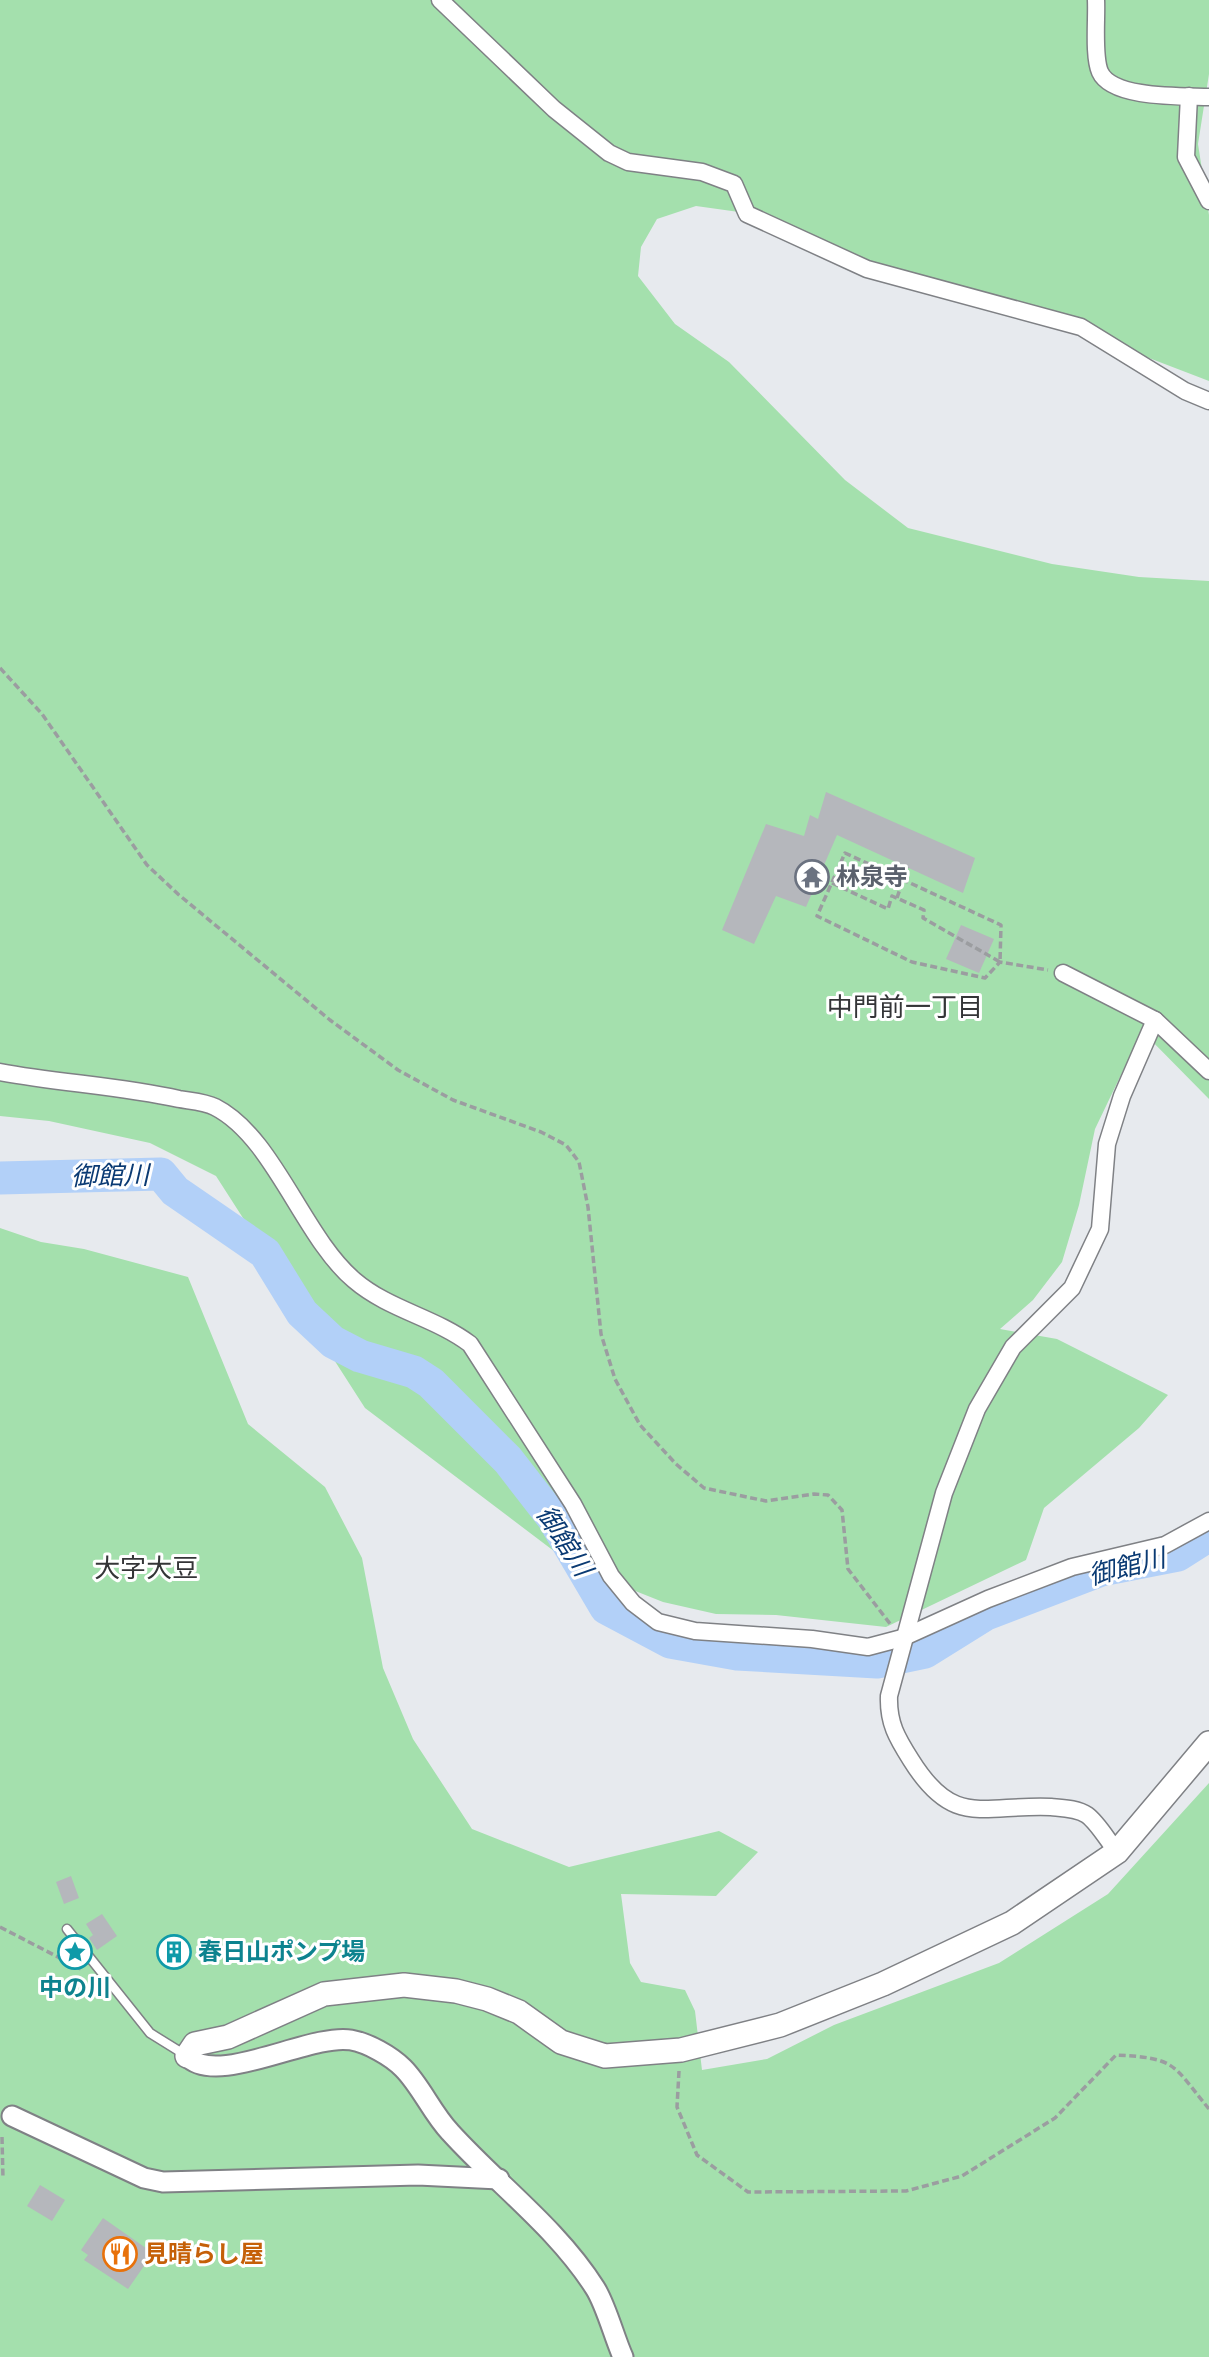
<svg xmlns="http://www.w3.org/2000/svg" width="1209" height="2357" font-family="'Fira Sans','Noto Sans JP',sans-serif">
<rect width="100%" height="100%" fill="#e7eaee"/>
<g fill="#a4e0ad">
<path d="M0,0H1209V74L1198,144L1209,215V381L998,300L859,260L775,217L696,206L657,219L641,247L638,276L675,324L729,362L845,480L908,528L1052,564L1139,577L1209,581V1099L1142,1031L1095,1129L1079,1205L1062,1262L1033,1300L1000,1329L1057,1339L1168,1395L1139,1428L1044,1508L1026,1560L886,1627L776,1615L716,1614L663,1602L575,1567L365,1408L216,1176L150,1143L49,1121L0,1116Z"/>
<path d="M0,1228L41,1242L84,1249L188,1277L248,1424L325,1487L362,1558L383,1668L413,1739L472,1829L569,1867L719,1831L758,1852L716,1896L621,1894L630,1963L641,1982L685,1990L695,2011L702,2070L767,2059L834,2025L999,1963L1108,1894L1209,1783V2357H0Z"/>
</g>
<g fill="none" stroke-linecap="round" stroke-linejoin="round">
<path stroke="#b2d0f8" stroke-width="33" d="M0,1178L161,1174L175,1191L265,1253L302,1313L333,1342L360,1356L414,1372L431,1383L508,1460L553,1518L606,1608L670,1642L737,1654L877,1662L925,1652L986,1614L1101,1570L1178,1555L1209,1535"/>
</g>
<g fill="#b5b7bc">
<path d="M826,792L975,858L963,893L837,835L806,907L776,896L754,944L722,930L766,824L804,836L810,815L818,819Z"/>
<path d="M961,925L994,939L979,973L946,959Z"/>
<path d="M71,1876L79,1898L64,1904L56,1882Z"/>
<path d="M102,1914L117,1936L97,1950L89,1938L93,1935L86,1924Z"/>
<path d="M184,1938L191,1957L164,1967L157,1948Z"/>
<path d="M40,2185L65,2200L52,2221L27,2206Z"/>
<path d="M103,2218L153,2253L128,2289L84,2260L88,2255L81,2250Z"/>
</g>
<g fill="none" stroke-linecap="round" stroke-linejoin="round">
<g stroke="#7f8185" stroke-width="11">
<path id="service" d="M67,1929L150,2033L187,2056"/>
</g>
<g stroke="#7f8185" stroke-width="19">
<g id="minor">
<path d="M440,0L554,109L609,153L628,162L702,172L734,184L747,214L867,269L1081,327L1185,391L1209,401"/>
<path d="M1096,0C1097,18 1093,56 1100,72C1112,99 1183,96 1209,97"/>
<path d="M1189,96L1186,157L1209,201"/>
<path d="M1063,973L1155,1020L1209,1071"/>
<path d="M0,1072C59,1083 120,1086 179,1099C190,1101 205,1102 215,1107C274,1137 303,1237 354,1280C389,1310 434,1317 470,1344L573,1504L611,1576L633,1603L658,1622L695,1631L812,1639L868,1647L902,1638L988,1599L1072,1567L1165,1545L1209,1521"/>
<path d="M1117,1852C1108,1841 1098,1823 1087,1815C1077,1808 1062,1808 1051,1807C982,1804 954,1829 911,1760C897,1738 888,1723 889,1696L944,1493L977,1409L1013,1347L1072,1288L1100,1229L1107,1144L1122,1096L1155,1020"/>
</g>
</g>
<g stroke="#7f8185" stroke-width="23">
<g id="tertiary">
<path d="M187,2056C216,2088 310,2033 351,2040C368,2043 391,2056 403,2068C421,2086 432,2113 450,2132C497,2184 557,2228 595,2288C606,2305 614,2337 623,2357"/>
<path d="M12,2116L144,2178L163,2182L418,2175L499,2179"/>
</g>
</g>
<g stroke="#7f8185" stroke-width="26">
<path id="secondary" d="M187,2056L195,2044L228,2037L324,1994L404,1985L456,1991L487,1999L519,2012L561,2042L605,2056L681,2050L780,2025L883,1984L1012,1923L1117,1852L1209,1743"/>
</g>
<g stroke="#9b9da0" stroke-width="3.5" stroke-dasharray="7 3.5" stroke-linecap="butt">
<path d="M0,668L42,714L147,865L179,895L330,1020L398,1070L453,1100L541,1132L566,1145L579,1162L588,1207L601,1334L615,1379L640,1425L676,1464L704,1488L766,1501L814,1494L828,1495L842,1510L848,1569L891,1625"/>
<path d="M832,883L888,909L892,896L924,910L923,918L1000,962L1001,925L845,853L817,916L912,962L985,978L1000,962L1048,970"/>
<path d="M897,898L907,867"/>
<path d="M0,1927L83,1970"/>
<path d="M679,2071L677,2107L697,2155L748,2192L906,2191L962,2176L1055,2118L1116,2055C1177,2058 1172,2064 1209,2109"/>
<path d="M2,2137L3,2179"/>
</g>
<use href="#service" stroke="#fff" stroke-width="8"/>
<use href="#minor" stroke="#fff" stroke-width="16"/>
<use href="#tertiary" stroke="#fff" stroke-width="19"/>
<use href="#secondary" stroke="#fff" stroke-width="23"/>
</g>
<defs>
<g id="temple-ring" transform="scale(1.75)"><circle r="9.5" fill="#fff" stroke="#6b7280" stroke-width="1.5"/><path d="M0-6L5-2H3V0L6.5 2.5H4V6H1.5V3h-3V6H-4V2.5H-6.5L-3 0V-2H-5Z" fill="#6b7280"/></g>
<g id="sight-ring" transform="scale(1.75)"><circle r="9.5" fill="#fff" stroke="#0f9aa8" stroke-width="1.5"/><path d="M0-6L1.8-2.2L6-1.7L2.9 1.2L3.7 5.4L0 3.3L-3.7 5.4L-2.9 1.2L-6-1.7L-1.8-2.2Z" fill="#0f9aa8"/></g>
<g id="building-ring" transform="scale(1.75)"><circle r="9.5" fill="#fff" stroke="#0f9aa8" stroke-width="1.5"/><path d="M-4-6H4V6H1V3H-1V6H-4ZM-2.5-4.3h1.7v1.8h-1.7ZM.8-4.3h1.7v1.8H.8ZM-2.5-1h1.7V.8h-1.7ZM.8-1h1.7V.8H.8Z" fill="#0f9aa8"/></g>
<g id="restaurant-ring" transform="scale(1.75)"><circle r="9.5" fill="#fff" stroke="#e8710a" stroke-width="1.5"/><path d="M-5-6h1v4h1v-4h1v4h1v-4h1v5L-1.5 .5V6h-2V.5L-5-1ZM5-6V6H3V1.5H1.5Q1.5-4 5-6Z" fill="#e8710a"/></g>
</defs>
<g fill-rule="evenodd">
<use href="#temple-ring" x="812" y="877"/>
<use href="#sight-ring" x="75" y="1952"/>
<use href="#building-ring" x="174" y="1952"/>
<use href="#restaurant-ring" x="120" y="2254"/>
</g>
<g text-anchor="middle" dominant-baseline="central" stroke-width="6" stroke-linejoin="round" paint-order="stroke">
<g font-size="24" font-weight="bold" fill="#5b616d" stroke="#fff" text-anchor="start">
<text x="836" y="877">林泉寺</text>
</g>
<g font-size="24" font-weight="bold" fill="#0d838f" stroke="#fff" text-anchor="start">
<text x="198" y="1952">春日山ポンプ場</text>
<text x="75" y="1988" text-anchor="middle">中の川</text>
</g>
<g font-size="24" font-weight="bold" fill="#c56008" stroke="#fff" text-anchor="start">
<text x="144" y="2254">見晴らし屋</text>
</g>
<g font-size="26" fill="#343537" stroke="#fff">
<text x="905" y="1007">中門前一丁目</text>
<text x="146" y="1568">大字大豆</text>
</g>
<g font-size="26" font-style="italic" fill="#0a3a73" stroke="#fff">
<text transform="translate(110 1176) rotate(-1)">御館川</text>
<text transform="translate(564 1541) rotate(57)">御館川</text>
<text transform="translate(1127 1567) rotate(-14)">御館川</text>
</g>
</g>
</svg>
